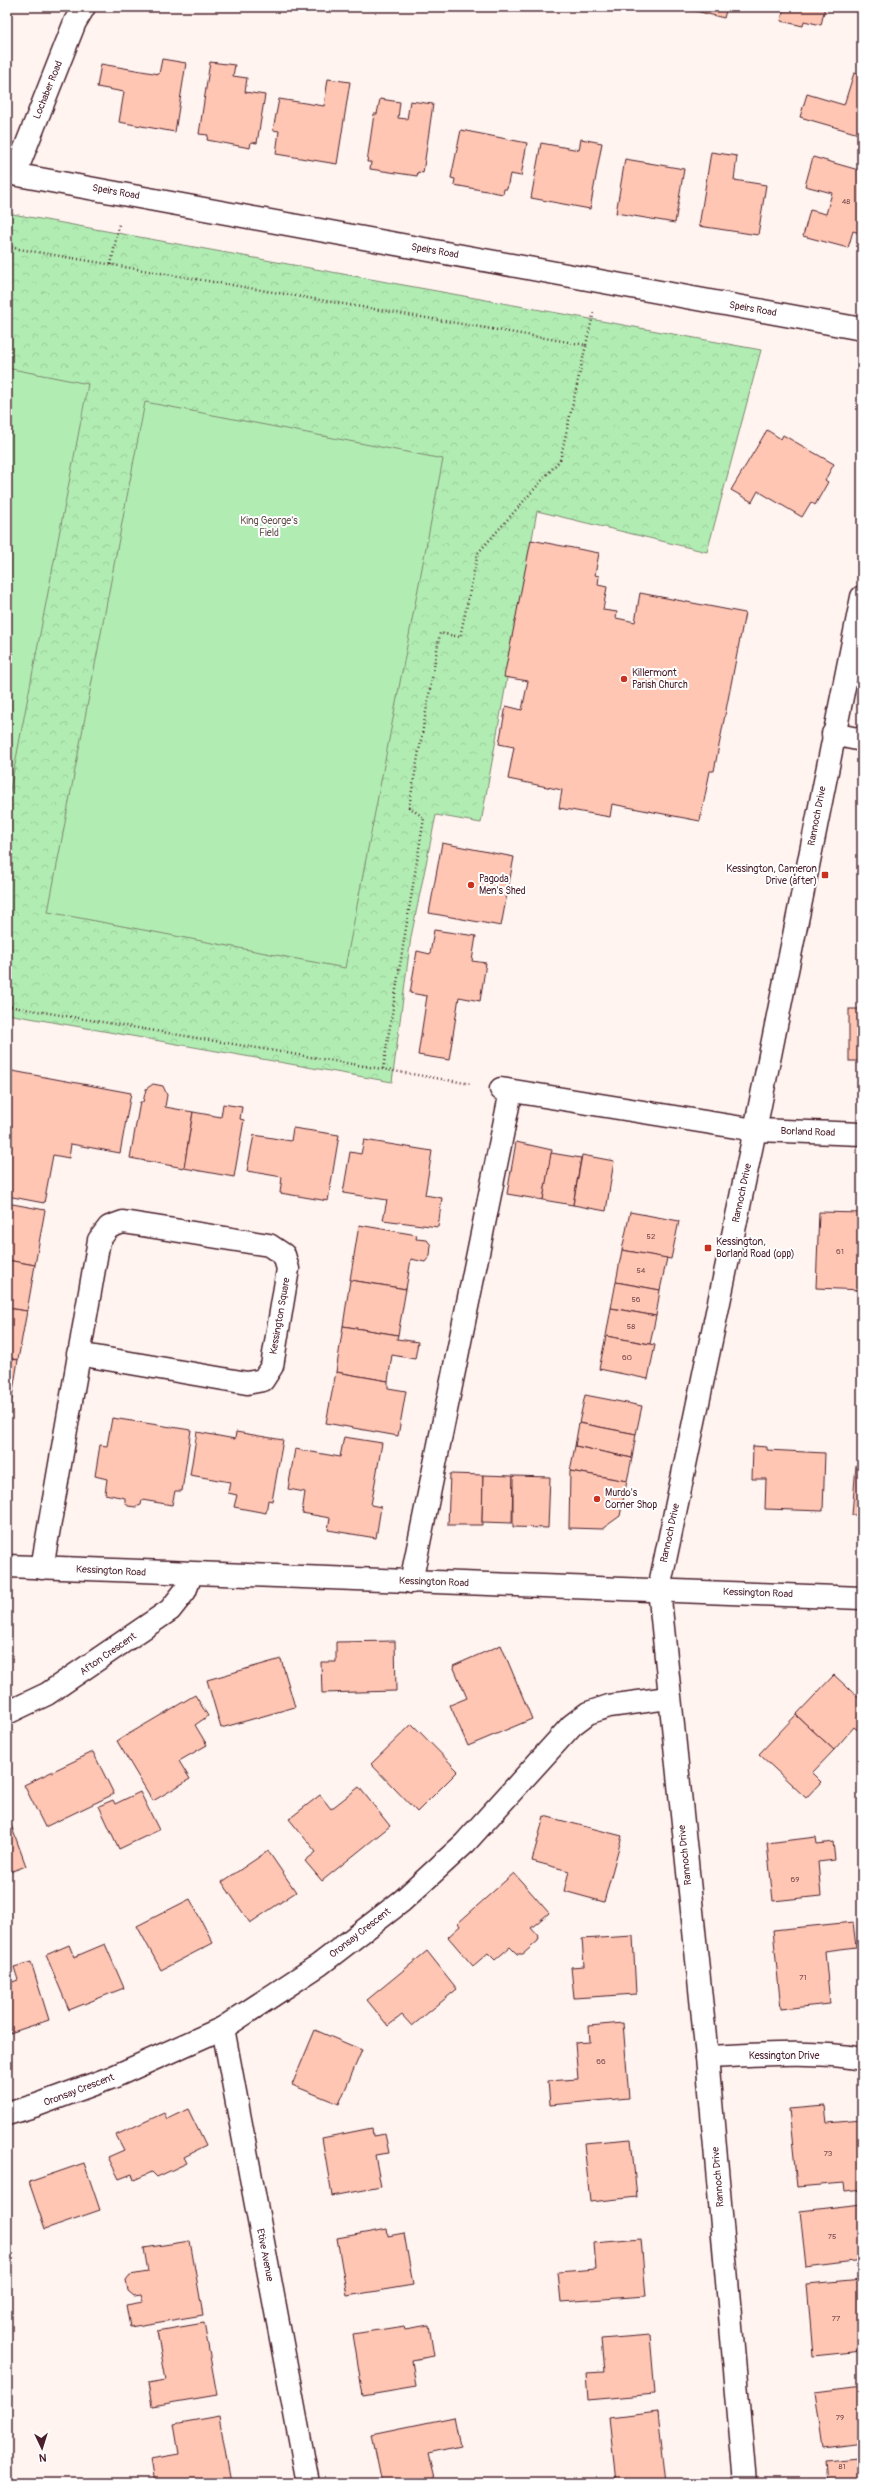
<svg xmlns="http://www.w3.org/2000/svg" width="869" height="2490" font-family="Pangolin,sans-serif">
<defs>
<pattern id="park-crowns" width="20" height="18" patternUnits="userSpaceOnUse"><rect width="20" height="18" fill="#b1edb3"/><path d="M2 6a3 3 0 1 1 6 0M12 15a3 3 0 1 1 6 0" fill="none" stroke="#9acb9a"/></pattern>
</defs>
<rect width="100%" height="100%" fill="#fff4f0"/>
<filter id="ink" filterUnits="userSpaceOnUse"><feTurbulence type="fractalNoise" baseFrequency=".025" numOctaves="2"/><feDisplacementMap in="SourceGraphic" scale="8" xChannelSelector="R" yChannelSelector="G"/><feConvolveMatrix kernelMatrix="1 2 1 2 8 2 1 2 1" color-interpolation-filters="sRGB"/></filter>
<g filter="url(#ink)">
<path fill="url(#park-crowns)" stroke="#7e866f" d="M7,213L761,350L707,552L537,511L481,823L436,815L411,937L392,1082L7,1014Z"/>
<g fill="#b1edb3" stroke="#7e866f">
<path d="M7,368L88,384L7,806Z"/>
<path d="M145,402L443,459L345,968L48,912Z"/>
</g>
<g fill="#ffc6b4" stroke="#4a1f2b">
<path d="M680,7H727L724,18Z"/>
<path d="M784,7H825L821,25L804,21L803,26L781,21Z"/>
<path d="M162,59L186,63L175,132L119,122L124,92L97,87L101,64L159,74Z"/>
<path d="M210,62L235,65L233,76L247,78L245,92L265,95L257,143L251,142L250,148L207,140L208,135L199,134Z"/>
<path d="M854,73L862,75V135L800,117L807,94L844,105Z"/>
<path d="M328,79L350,82L337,164L276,154L279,131L273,130L279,99L324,106Z"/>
<path d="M380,99L400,102L398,118L407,119L410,101L433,104L423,173L418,172L417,176L370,169L371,162H367L374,114H377Z"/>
<path d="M461,130L527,143L521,176L510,174L507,189H504L503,194L454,185L455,179L451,178Z"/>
<path d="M581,139L602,143L590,209L531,198L541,143L579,150Z"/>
<path d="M711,152L737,156L734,180L766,185L758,235L699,226Z"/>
<path d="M813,157L862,171V234L853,231L848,248L803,236L810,210L826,214L832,193L805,186Z"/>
<path d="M625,159L684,169L675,223L616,213Z"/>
<path d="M767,430L781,439L783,435L834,464L825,480L828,482L815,505L811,502L802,517L758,491L752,502L731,490Z"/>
<path d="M531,540L599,553L595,575L599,576L598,585L607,587L603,610L617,612L616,618L635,622L640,593L745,613L714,771H710L700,821L612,804L610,817L559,808L562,790L508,779L514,747L499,744L506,706L522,710L528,681L504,677Z"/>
<path d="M442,843L514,857L501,926L429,913Z"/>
<path d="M434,930L476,936L472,961L486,963L480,1001L459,997L449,1060L418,1055L427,996L410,993L417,951L430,954Z"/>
<rect x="849" y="1009" width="13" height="52"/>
<path d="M7,1070L131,1093L120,1153L71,1144L69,1158L53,1155L44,1203L7,1196Z"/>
<path d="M153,1084L163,1086L167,1095L165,1107L193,1112L184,1168L130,1158L140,1102H143L146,1089Z"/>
<path d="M223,1104L242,1107L240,1119L244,1120L234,1177L184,1168L193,1112L221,1117Z"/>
<path d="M293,1128L339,1135L328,1201L280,1193L282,1177L247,1171L254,1135L291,1141Z"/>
<path d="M364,1140L432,1151L425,1195L442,1198L438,1227L383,1220L387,1200L343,1193L350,1152L361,1154Z"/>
<path d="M516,1142L552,1150L543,1200L507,1194Z"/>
<path d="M551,1153L581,1158L573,1205L543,1200Z"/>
<path d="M582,1155L614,1161L606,1211L573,1205Z"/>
<path d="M7,1203L45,1210L35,1265L7,1260Z"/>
<path d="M630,1212L679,1221L671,1259L622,1250Z"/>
<path d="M819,1212L862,1213V1290L816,1288Z"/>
<path d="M359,1225L417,1235L416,1239L427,1240L431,1245L430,1256L425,1262L411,1259L406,1289L350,1280Z"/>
<path d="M622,1250L667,1258L660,1290L616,1282Z"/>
<path d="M7,1260L35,1265L27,1311L7,1308Z"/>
<path d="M350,1280L406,1289L398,1335L343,1326Z"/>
<path d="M616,1282L660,1290L656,1316L611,1308Z"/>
<path d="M7,1308L27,1311L18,1360L7,1358Z"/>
<path d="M611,1308L656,1316L650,1344L606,1336Z"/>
<path d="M343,1326L398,1335L397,1339L418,1342L415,1359L392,1355L388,1381L336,1372Z"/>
<path d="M606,1336L655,1345L648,1379L599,1369Z"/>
<path d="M7,1358L18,1360L10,1410H7Z"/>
<path d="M336,1372L388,1381V1388L406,1391L398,1436L326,1423Z"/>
<path d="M585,1395L642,1406L636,1434L579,1423Z"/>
<path d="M112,1418L191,1430L182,1491H175L172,1505L142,1500L141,1505L136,1507L128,1506L125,1502V1498L105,1494L107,1479L95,1476L100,1445L107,1446Z"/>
<path d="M579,1423L636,1434L632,1458L575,1446Z"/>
<path d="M197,1432L235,1439L236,1432L283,1440L272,1501L268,1500L266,1513L234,1507L237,1495L228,1493L230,1482L190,1475Z"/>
<path d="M344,1437L382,1443L371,1505L381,1507L376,1538L328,1530L330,1518L302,1513L305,1492L288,1489L295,1449L340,1457Z"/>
<path d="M575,1446L632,1458L627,1481L570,1471Z"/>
<path d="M753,1446L767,1447V1450L825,1453L823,1511L765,1509L766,1479H752Z"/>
<path d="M856,1465H862V1515H852Z"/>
<path d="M570,1471L627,1481L620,1516L602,1529L569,1528Z"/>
<path d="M450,1474L483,1475L482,1525H448Z"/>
<path d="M483,1475L513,1476L512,1523L482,1522Z"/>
<path d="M513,1476L550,1477L548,1528L513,1527Z"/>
<path d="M395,1641L396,1691L322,1693L321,1662H336V1642Z"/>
<path d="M501,1645L532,1719L468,1746L450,1705L467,1698L453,1666Z"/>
<path d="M281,1659L295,1707L221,1728L207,1680Z"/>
<path d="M834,1675L862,1701V1734L854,1727L834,1750L796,1715Z"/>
<path d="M195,1695L208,1716L195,1725L207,1745L179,1761L190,1779L153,1801L117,1741Z"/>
<path d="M796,1715L834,1750L812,1773L821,1782L806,1798L759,1754Z"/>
<path d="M412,1724L458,1771L417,1812L371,1764Z"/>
<path d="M93,1752L114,1794L45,1827L24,1785Z"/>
<path d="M359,1787L390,1826L322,1881L305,1861L316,1852L289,1819L320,1795L331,1809Z"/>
<path d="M140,1792L159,1830L119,1849L99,1806L113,1800L115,1804Z"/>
<path d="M7,1814L26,1866L7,1873Z"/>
<path d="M544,1816L622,1836L604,1902L564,1891L569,1871L532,1861Z"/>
<path d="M816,1837L817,1844L833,1842L835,1860L818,1862L821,1896L773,1901L767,1843Z"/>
<path d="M268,1851L296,1892L250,1923L222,1882Z"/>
<path d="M514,1873L549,1913L531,1928L539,1937L538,1941L523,1954H517L510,1947L495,1960L488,1953L473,1966L448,1937L460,1926L458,1923Z"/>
<path d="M190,1899L213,1943L161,1970L137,1926Z"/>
<path d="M853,1922L856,1947L825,1951L830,2004L781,2009L773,1930Z"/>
<path d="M633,1936L636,1994L574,1998L571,1967L584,1966L582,1939Z"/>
<path d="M105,1944L124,1988L69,2010L46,1955L69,1945L74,1957Z"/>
<path d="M427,1951L457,1989L412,2026L402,2015L388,2026L367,2000Z"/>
<path d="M31,1962L49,2020L7,2034V1984L18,1980L14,1967Z"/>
<path d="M623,2023L629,2098L550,2105L548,2081L578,2079L575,2043L590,2042L589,2026Z"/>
<path d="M315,2030L362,2050L339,2104L292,2085Z"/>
<path d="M825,2106L827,2123L862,2120V2190L845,2192L844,2183L797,2187L789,2109Z"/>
<path d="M188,2109L206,2146L184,2157L187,2163L157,2177L152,2172L134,2180L132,2174L119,2179L108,2157L124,2150L116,2135L164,2113L167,2119Z"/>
<path d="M372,2128L373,2136L385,2134L389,2153L375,2155L381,2187L332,2196L322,2138Z"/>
<path d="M631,2139L637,2197L590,2202L584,2143Z"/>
<path d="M84,2163L100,2210L45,2229L29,2182Z"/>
<path d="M862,2204V2261L806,2268L800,2211Z"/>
<path d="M387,2229L388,2236L404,2233L413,2285L347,2296L337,2238Z"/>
<path d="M641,2239L646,2296L561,2302L558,2272L596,2269L594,2243Z"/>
<path d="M190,2241L203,2315L130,2327L126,2305L143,2302L141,2295L134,2296L128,2291L126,2280L130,2275L148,2272L144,2248Z"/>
<path d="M862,2279V2351L813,2356L807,2284Z"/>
<path d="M204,2323L217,2395L152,2406L148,2383L166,2380L157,2331Z"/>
<path d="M429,2325L434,2356L412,2360L416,2387L363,2396L353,2334L404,2326L405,2329Z"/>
<path d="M650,2335L655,2394L588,2400L586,2373L604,2372L601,2339Z"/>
<path d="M862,2386V2443L823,2448L815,2392Z"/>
<path d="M658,2412L666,2483H616L609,2418Z"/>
<path d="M219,2416L231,2483H154L150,2459L179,2454L174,2424Z"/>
<path d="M454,2417L460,2447L428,2454L435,2483H382L372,2434Z"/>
<path d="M858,2458L862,2483H827L825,2461Z"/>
</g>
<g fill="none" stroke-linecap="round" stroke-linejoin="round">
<g stroke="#4a1f2b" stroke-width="25">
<g id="minor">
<path d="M7,173L862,329"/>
<path d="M15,174L75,22L84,7"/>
<path d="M833,734L862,740"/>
<path d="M501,1089L755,1130L862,1134"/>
<path d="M7,1566L862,1598"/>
<path d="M42,1568L99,1240L109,1227L123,1222L269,1245L284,1255L288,1269L272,1366L263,1380L247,1383L78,1354"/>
<path d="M411,1582L511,1091"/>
<path d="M7,1713L47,1694L170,1610L185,1591L191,1575"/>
<path d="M223,2028L308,2483"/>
<path d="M707,2057C758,2055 812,2050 862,2059"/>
<path d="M7,2114L37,2105L113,2077L223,2028L319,1965L402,1901L465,1843L572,1725L588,1713L609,1706L668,1698"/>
<path d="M745,2483L707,2057L659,1589L755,1130L862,597"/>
</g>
</g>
<g stroke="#4a1f2b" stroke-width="2.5" stroke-dasharray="1 3" stroke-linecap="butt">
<path d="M7,247L586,345L560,460L478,553L460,637L440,633L409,807L424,818L383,1069"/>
<path d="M111,265L119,224"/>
<path d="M586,345L594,311"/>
<path d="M7,1006L471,1084"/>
</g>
<use href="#minor" stroke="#fff" stroke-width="22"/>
</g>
</g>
<g fill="#c8321e" stroke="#fff" stroke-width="1.5">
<circle cx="624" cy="679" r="4"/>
<rect x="821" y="871" width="8" height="8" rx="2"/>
<circle cx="471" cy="885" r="4"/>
<rect x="704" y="1244" width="8" height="8" rx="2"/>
<circle cx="597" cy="1499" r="4"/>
</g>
<g text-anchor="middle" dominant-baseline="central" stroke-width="4" stroke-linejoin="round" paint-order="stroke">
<g font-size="8" fill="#77494d">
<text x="846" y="201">48</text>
<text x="651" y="1236">52</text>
<text x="840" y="1251">61</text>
<text x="641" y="1270">54</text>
<text x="636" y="1299">56</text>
<text x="631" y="1326">58</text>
<text x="627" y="1357">60</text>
<text x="795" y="1879">69</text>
<text x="803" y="1977">71</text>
<text x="601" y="2061">66</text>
<text x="828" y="2153">73</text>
<text x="832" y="2236">75</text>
<text x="836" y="2318">77</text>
<text x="840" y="2417">79</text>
<text x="842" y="2466">81</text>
</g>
<g font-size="10" fill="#4a1f2b" stroke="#fff">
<text transform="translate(48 90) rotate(-68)">Lochaber Road</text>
<text transform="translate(116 192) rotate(10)">Speirs Road</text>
<text transform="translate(435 251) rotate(10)">Speirs Road</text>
<text transform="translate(753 309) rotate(10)">Speirs Road</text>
<text transform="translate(817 816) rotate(-79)">Rannoch Drive</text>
<text transform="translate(808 1132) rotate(2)">Borland Road</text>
<text transform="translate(742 1193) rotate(-78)">Rannoch Drive</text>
<text transform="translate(280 1316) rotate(-80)">Kessington Square</text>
<text transform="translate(670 1533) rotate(-78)">Rannoch Drive</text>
<text transform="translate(111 1571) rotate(3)">Kessington Road</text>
<text transform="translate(434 1582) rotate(2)">Kessington Road</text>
<text transform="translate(758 1593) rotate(2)">Kessington Road</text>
<text transform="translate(108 1654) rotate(-35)">Afton Crescent</text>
<text transform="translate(685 1855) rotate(-96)">Rannoch Drive</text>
<text transform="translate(360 1933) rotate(-38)">Oronsay Crescent</text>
<text x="784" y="2056">Kessington Drive</text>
<text transform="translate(79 2090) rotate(-21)">Oronsay Crescent</text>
<text transform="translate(718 2177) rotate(-95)">Rannoch Drive</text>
<text transform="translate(265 2255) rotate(79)">Etive Avenue</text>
</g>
<g font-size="10" fill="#64524d" stroke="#fff">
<text x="269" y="521">King George's<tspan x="269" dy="12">Field</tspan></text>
</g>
<g font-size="10" fill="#4a1f2b" stroke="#fff" text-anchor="start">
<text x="632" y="673">Killermont<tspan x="632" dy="12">Parish Church</tspan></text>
<text x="817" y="869" text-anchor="end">Kessington, Cameron<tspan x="817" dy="12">Drive (after)</tspan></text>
<text x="479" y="879">Pagoda<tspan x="479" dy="12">Men's Shed</tspan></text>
<text x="716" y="1242">Kessington,<tspan x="716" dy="12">Borland Road (opp)</tspan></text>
<text x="605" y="1493">Murdo's<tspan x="605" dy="12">Corner Shop</tspan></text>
</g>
</g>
<rect width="869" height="2490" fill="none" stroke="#fff" stroke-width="24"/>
<rect x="12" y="12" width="845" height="2466" fill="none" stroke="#4a1f2b" stroke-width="1.5" filter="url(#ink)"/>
<g transform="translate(42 2448) rotate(176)" stroke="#ffffff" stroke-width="3" paint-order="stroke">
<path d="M0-3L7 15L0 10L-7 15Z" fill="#4a1f2b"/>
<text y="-6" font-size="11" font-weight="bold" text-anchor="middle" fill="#4a1f2b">N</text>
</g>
</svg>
